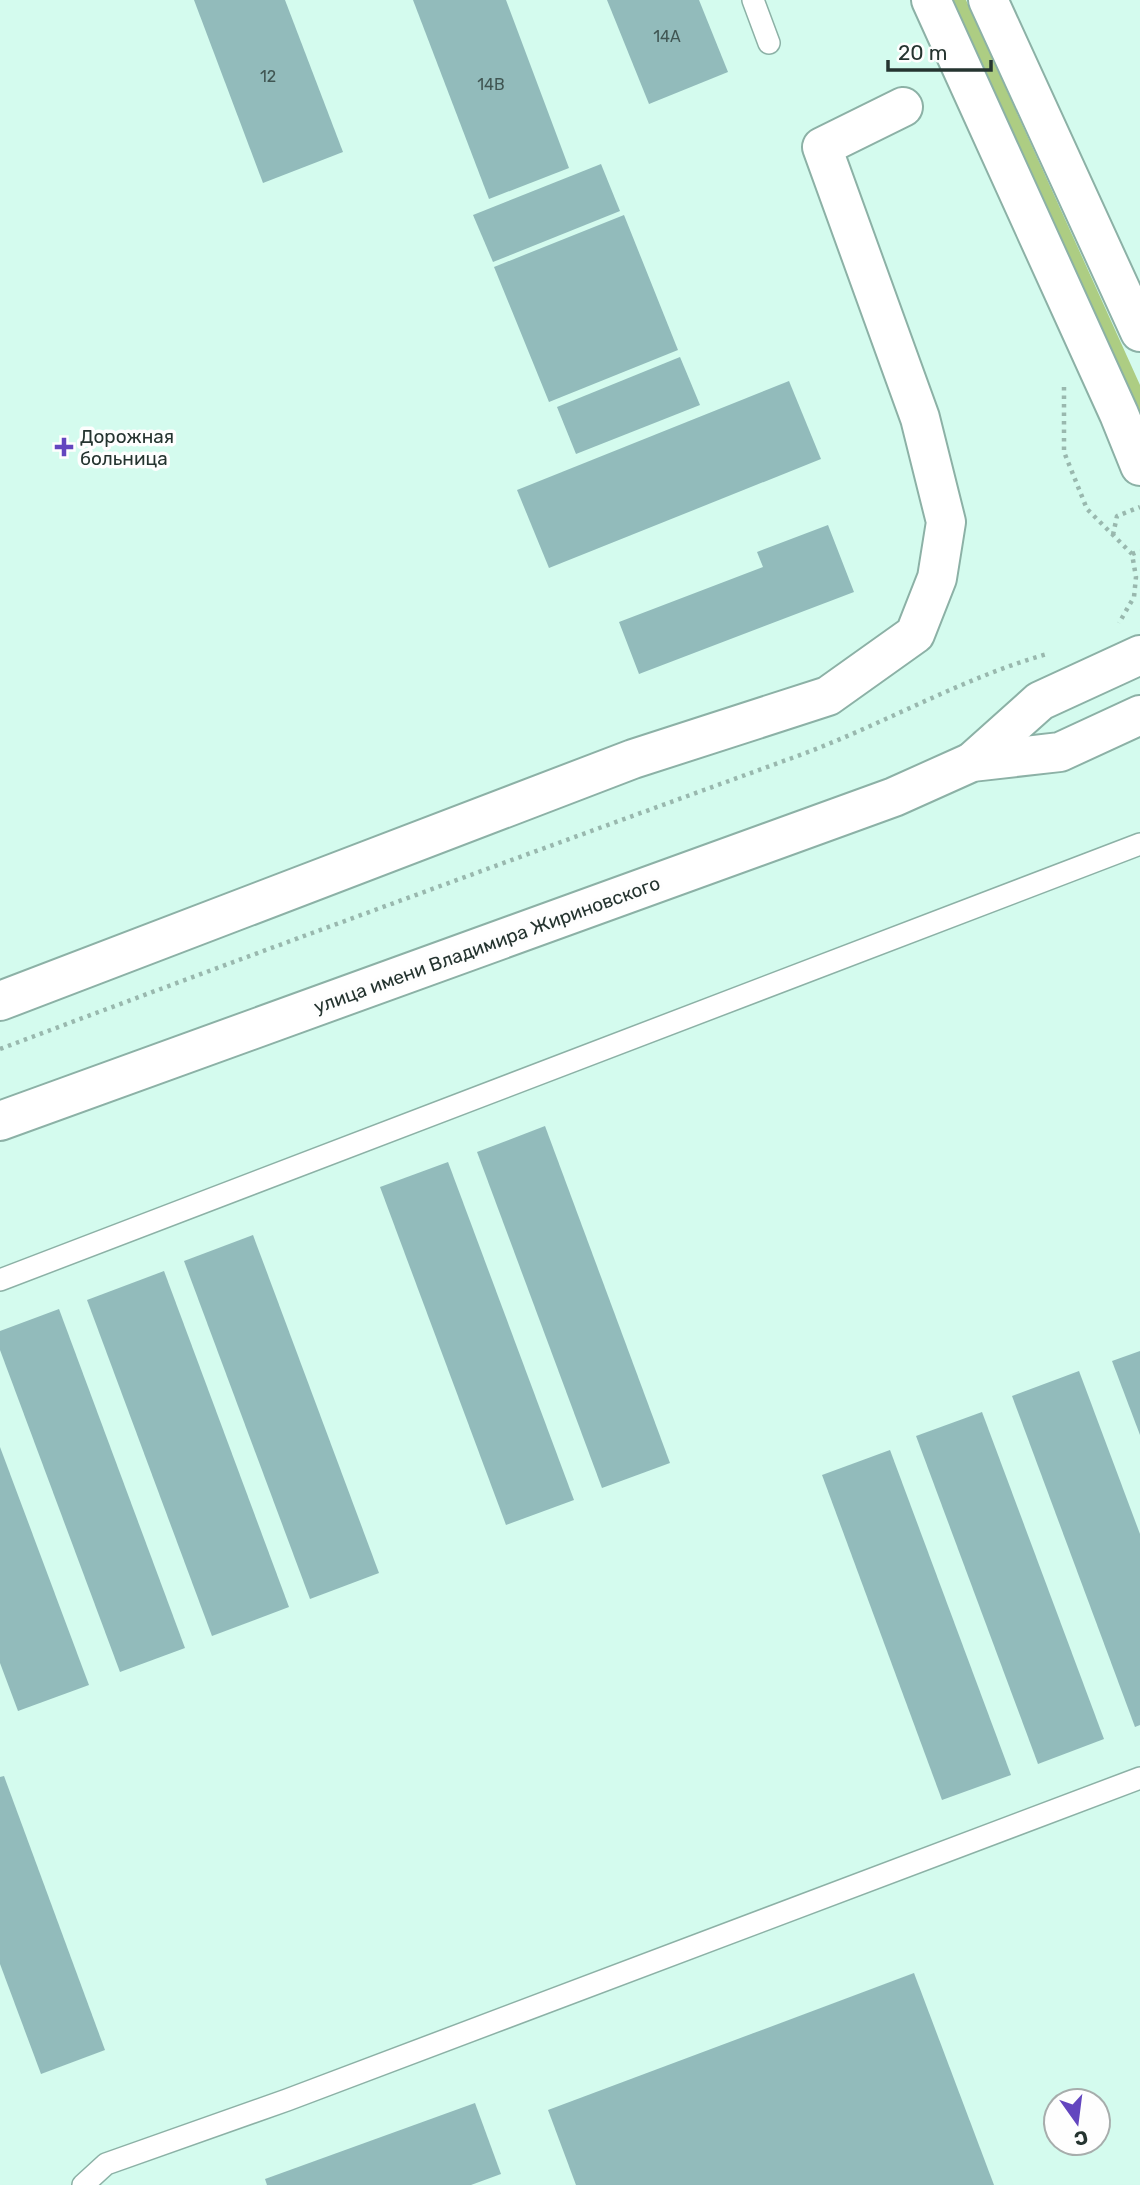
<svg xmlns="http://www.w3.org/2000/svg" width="1140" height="2185" font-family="Rubik,sans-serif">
<rect width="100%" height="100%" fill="#d4fbee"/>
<path fill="#adcd83" d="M951,0H966L1140,385V421L1098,320Z"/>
<g fill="#92bbbb">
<path d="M194,0H285L343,152L263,183Z"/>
<path d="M413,0H506L569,168L489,199Z"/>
<path d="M607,0H699L728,72L649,104Z"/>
<path d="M601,164L620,211L493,262L473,215Z"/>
<path d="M624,215L678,350L549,402L494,267Z"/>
<path d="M680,357L700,405L576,454L557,407Z"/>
<path d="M789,381L821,459L549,568L517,490Z"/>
<path d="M828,525L854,592L639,674L619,622L763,567L757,552Z"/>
<path d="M545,1126L670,1463L602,1488L477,1152Z"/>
<path d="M448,1162L574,1500L506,1525L380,1187Z"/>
<path d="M253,1235L379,1573L310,1599L184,1261Z"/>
<path d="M164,1271L289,1607L212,1636L87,1300Z"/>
<path d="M59,1309L185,1648L120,1672L0,1350V1331Z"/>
<path d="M1140,1351V1435L1112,1361Z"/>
<path d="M1079,1371L1140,1534V1725L1135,1727L1012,1396Z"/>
<path d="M982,1412L1104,1739L1038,1764L916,1436Z"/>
<path d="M0,1447L89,1685L18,1711L0,1663Z"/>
<path d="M890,1450L1011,1775L942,1800L822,1475Z"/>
<path d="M4,1776L105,2050L41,2074L0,1964V1777Z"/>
<path d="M914,1973L994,2185H576L548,2110Z"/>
<path d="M475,2103L501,2174L471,2185H267L265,2179Z"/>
</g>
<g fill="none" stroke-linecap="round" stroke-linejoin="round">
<g stroke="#8cb1a6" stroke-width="24">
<g id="lane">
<path d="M753,0L769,43"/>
<path d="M0,1280L1140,844"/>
<path d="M83,2185L106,2164L287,2100L1140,1778"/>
</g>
</g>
<g stroke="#8cb1a6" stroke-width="42">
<path id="street" d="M0,1001L633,759L828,696L915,634L937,578L946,522L920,418L822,147L903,107"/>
</g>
<g stroke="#8cb1a6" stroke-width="42">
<g id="primary">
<path d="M931,0L1119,414L1140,466"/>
<path d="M988,0L1140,332"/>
<path d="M972,762L1040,701L1140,655"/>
<path d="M0,1121L894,797L972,762L1060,752L1140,715"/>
</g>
</g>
<g stroke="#99b8ae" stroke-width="4.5" stroke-dasharray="3.5 5" stroke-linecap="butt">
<path d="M1064,387V452L1087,509L1132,554L1136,577L1134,597L1119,623"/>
<path d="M1113,535L1117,516L1140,507"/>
<path d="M1132,554L1140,551"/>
<path d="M0,1049C263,950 528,854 792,758C879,727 959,679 1047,654"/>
</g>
<use href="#lane" stroke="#fff" stroke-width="21"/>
<use href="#street" stroke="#fff" stroke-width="38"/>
<use href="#primary" stroke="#fff" stroke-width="38"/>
</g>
<path fill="#6346bf" stroke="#fefefe" stroke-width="2.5" d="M60.5 436.5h7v7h7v7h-7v7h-7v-7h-7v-7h7z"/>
<g text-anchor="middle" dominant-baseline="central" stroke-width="7" stroke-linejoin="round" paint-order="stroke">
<g font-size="16" fill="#405653">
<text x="667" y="36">14А</text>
<text x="268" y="76">12</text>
<text x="491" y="84">14В</text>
</g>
<g font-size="19" fill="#253430" stroke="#fefefe" text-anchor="start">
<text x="80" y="436">Дорожная<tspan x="80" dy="22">больница</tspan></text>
</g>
<g font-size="19" fill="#253430" stroke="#fefefe">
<text transform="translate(487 945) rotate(-20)">улица имени Владимира Жириновского</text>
</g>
</g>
<g transform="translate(1077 2122) rotate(166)"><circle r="33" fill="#fefefe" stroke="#a7adac" stroke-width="2"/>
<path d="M0-5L12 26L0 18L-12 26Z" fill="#6346bf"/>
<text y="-10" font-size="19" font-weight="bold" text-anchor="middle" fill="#253430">С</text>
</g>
<path d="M888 60v10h103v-10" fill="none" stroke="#253430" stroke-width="3.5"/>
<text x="898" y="60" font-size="21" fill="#253430" stroke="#fefefe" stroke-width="5" paint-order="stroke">20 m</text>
</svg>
